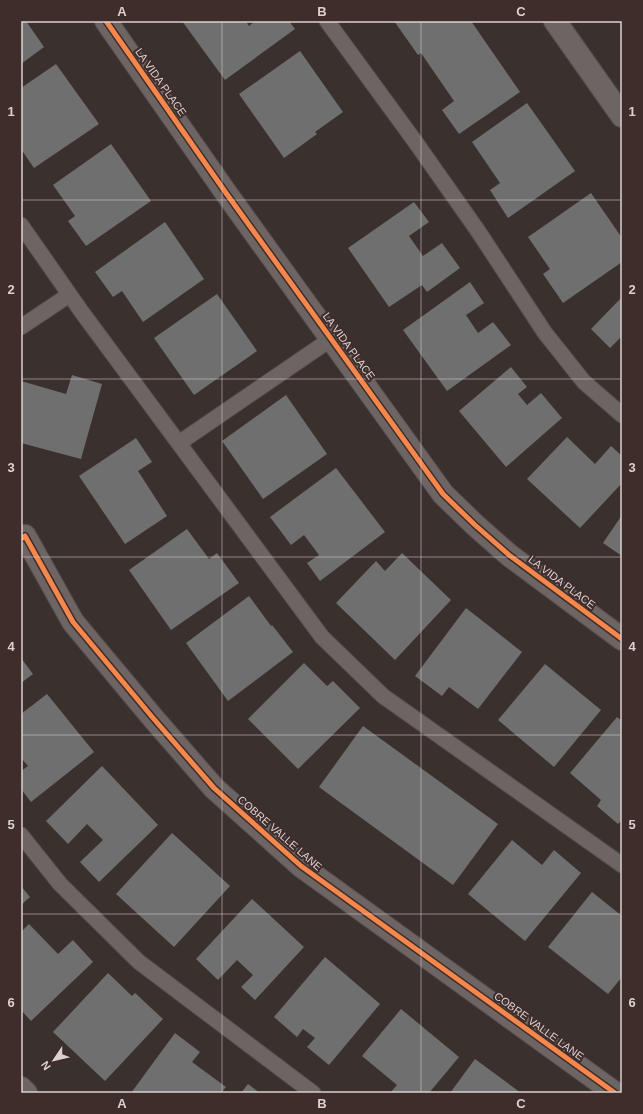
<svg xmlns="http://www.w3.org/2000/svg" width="643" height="1114" font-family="Helvetica,sans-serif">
<rect width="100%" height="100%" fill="#3a302e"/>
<g fill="#706f6f">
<path d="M21,21H26L44,47L21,64Z"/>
<path d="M182,21H246L249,26L255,21H289L295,29L225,80Z"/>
<path d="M394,21H471L520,92L459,134L442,110L454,101L421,53L418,55Z"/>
<path d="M300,51L343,112L315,132L317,134L284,158L239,94Z"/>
<path d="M56,64L99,124L34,168L21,149V88Z"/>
<path d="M527,103L575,171L508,218L490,190L500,183L472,142Z"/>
<path d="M111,144L151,201L86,246L68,221L75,216L53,185Z"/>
<path d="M591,193L622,238V262L563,303L543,274L550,269L528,237Z"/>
<path d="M414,202L429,222L409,236L423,256L442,243L460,268L427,292L422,285L389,307L348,248Z"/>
<path d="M165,222L204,279L143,322L122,291L113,297L95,272Z"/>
<path d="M470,282L484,303L466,315L478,333L493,322L511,345L447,391L403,330Z"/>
<path d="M217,294L257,351L194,395L154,338Z"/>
<path d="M622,297V338L621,337L610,348L591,329Z"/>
<path d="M511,367L527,387L518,394L527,405L541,393L562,418L506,467L459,411Z"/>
<path d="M72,375L102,384L81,459L21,443V381L66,394Z"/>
<path d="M286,395L327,454L263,499L222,441Z"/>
<path d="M567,437L595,464L611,446L622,456V483L580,528L527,479Z"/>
<path d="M136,438L152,462L138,471L167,516L125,544L79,476Z"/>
<path d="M336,468L385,532L320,581L307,563L319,555L304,535L291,545L270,517Z"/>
<path d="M622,515V556L603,543Z"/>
<path d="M187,529L209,559L217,553L239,583L171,630L129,570Z"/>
<path d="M402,553L451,600L395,660L336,603L376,561L385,571Z"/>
<path d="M249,596L271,626L272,625L293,652L228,701L186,643Z"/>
<path d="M466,608L522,652L478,709L449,687L442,696L415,676Z"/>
<path d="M21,658L33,674L21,683Z"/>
<path d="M304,663L327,686L333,681L360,708L298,769L248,719Z"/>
<path d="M545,664L601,710L554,767L498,720Z"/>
<path d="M47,694L94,752L31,802L21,789V771L28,766L21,758V714Z"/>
<path d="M617,717L622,721V820L618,824L597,806L601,800L570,773Z"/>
<path d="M363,726L498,824L453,885L319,787Z"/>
<path d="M102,766L158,825L99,882L80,862L103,840L87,824L68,844L46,821Z"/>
<path d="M172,833L230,886L174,947L116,894Z"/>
<path d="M512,840L542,865L554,850L581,873L525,941L468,894Z"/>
<path d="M21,886L30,897L21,905Z"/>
<path d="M592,892L622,916V977L608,994L548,947Z"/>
<path d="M252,899L304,947L255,1000L241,987L253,975L237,960L218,980L196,959Z"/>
<path d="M29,924L58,954L73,940L93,962L31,1021L21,1010V932Z"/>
<path d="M325,957L380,1004L329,1065L307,1047L315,1038L303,1029L297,1037L274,1017Z"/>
<path d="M108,973L132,996L135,993L163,1019L105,1081L53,1032Z"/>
<path d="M401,1009L459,1057L429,1093H390L397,1085L362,1056Z"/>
<path d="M175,1033L200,1052L192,1062L226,1087L221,1093H131Z"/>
<path d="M475,1059L521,1093H450Z"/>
<path d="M248,1084L260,1093H241Z"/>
</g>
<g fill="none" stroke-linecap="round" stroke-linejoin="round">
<g stroke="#554d4c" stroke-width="17">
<g id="lane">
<path d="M327,21L414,140L478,231L545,333L584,382L622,415"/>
<path d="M21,225L81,311L322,637L383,696L622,865"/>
<path d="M21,327L69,295"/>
<path d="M179,443L331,339"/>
<path d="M21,835L60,884L139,962L313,1093"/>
</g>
</g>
<g stroke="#554d4c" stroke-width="24">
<g id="street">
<path d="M106,21L226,193L443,494L475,525L509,555L622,639"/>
<path d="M555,21L622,116"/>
<path d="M21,539L25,536L73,622L153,718L214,788L301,866L615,1093"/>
<path d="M21,1088L26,1093"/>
</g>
</g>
<use href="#lane" stroke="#6c6563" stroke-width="15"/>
<use href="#street" stroke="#6c6563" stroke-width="22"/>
<g stroke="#3e2d2a" stroke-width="8">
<g id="cycleway">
<path d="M106,21L226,193L443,494L475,525L509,555L622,639"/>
<path d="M21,539L25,536L73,622L153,718L214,788L301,866L615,1093"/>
</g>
</g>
<use href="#cycleway" stroke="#f5874c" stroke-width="5"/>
</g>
<path fill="none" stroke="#dcd1cf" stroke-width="1" stroke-opacity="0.55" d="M222,21V1093M421,21V1093M21,200H622M21,379H622M21,557H622M21,735H622M21,914H622"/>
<g text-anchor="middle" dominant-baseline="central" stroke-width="4" stroke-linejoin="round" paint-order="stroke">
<g font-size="11" fill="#dcd1cf" stroke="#3e2d2a">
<text transform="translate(161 82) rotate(55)">LA VIDA PLACE</text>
<text transform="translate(349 346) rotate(54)">LA VIDA PLACE</text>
<text transform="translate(562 582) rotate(37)">LA VIDA PLACE</text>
<text transform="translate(280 833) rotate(41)">COBRE VALLE LANE</text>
<text transform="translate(539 1026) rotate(36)">COBRE VALLE LANE</text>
</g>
</g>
<rect width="643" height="1114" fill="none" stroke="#3e2d2a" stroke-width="44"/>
<g transform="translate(54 1060) rotate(235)" stroke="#3e2d2a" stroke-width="3" paint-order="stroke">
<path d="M0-3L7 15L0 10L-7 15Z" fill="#dcd1cf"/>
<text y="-6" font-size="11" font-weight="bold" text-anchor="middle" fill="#dcd1cf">N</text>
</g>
<rect x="22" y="22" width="599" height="1070" fill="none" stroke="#dcd1cf" stroke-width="1.5"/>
<g font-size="13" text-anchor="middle" font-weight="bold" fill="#dcd1cf">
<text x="122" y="16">A</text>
<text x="322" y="16">B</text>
<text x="521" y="16">C</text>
<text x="11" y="116">1</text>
<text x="632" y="116">1</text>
<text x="11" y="294">2</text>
<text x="632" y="294">2</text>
<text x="11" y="472">3</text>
<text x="632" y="472">3</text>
<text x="11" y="651">4</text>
<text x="632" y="651">4</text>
<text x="11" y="829">5</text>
<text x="632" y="829">5</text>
<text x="11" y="1007">6</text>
<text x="632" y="1007">6</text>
<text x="122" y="1108">A</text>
<text x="322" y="1108">B</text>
<text x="521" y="1108">C</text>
</g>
</svg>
